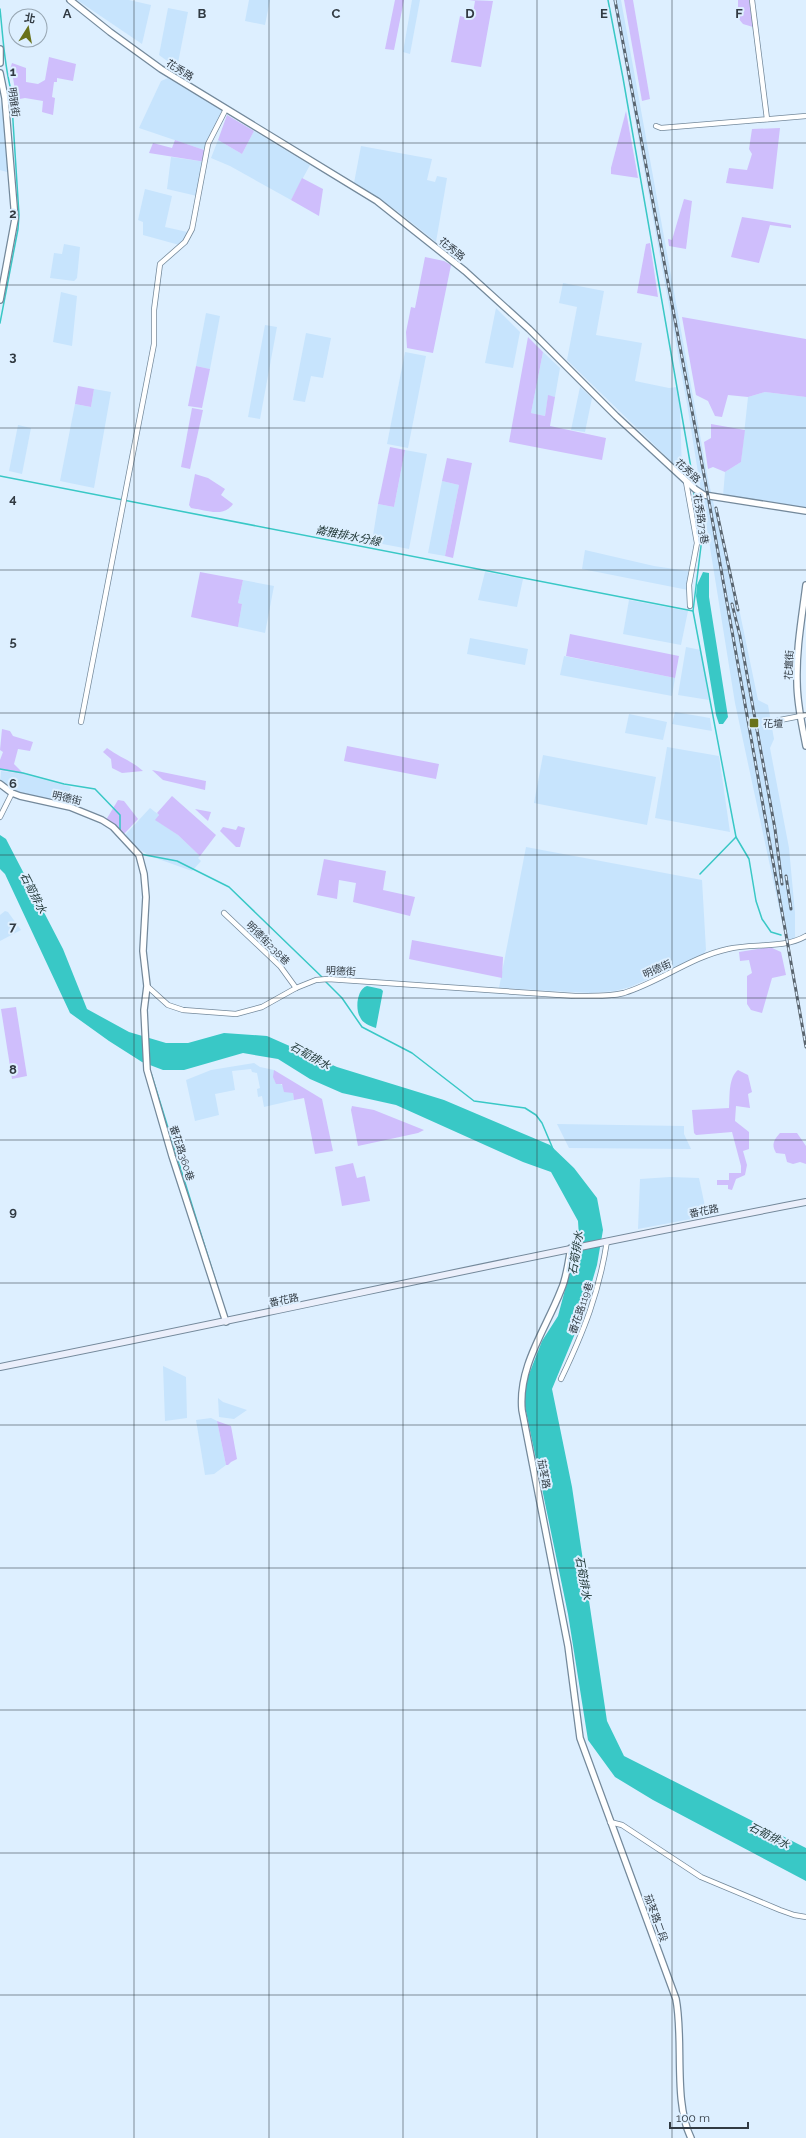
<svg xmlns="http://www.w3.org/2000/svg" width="806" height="2138" font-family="Raleway,'Noto Sans TC',sans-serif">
<rect width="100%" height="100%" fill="#ddefff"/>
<g fill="#c7e4fd">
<path d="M77,0H129L151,5L142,44Z"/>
<path d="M249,0H270L265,25L245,21Z"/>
<path d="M412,0H420L410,54L403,52Z"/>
<path d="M613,0H621L708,479L727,563L736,594L758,700L768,705L774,739L770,748L789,848L795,913V944L787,945L735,703L687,404Z"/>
<path d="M168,8L188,12L177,68L159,55Z"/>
<path d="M168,78L222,110L207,151L139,128L161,81Z"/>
<path d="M3,93L8,151L7,172L0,170V110Z"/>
<path d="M254,131L310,165L291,200L230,166L211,158L218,140L242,154Z"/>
<path d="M361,146L432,159L427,180L435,182L437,176L447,178L436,242L397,211L354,183Z"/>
<path d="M171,157L206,162L197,196L167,189Z"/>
<path d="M145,189L172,196L165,227L192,233L188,242L183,246L143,235V222L138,220Z"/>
<path d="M64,244L80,247L77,278L74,281L50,278L54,253L62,254Z"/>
<path d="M563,283L604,291L596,335L642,343L635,381L669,388L677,387L680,408L682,472L567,360L577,307L559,303Z"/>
<path d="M61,292L77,296L72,346L53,342Z"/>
<path d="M496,308L520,332L513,368L485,363Z"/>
<path d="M206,313L220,316L210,369L196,366Z"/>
<path d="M265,325L277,327L260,419L248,417Z"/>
<path d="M306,333L331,338L323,378L311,376L305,402L293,400Z"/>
<path d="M405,352L426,356L408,448L387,444Z"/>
<path d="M543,352L560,368L555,397L548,396L545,416L531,413Z"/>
<path d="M580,387L592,398L585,432L571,430Z"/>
<path d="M94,389L111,392L94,488L60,481L75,404L91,407Z"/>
<path d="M765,392L806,397V509L723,496L725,472L741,462L748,397Z"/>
<path d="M18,425L31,428L22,474L9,471Z"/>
<path d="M405,450L427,454L409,549L372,542L378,504L394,507Z"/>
<path d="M442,481L459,485L445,556L428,553Z"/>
<path d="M585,550L654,566L688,571V590L582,569Z"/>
<path d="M485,572L523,579L517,607L478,600Z"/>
<path d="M243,580L274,586L265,633L238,627L242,604L238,603Z"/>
<path d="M629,600L688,611L681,645L623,634Z"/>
<path d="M470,638L528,649L525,665L467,654Z"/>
<path d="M686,647L701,650L709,700L678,695Z"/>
<path d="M564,656L675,678L672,696L560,675Z"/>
<path d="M675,712L710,718L712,731L672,724Z"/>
<path d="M629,714L667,722L663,740L625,733Z"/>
<path d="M667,747L719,756L730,832L655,818Z"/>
<path d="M543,755L656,777L647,825L534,803Z"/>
<path d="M1,771L24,774L71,787L63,806L24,797L0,783Z"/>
<path d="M150,808L159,815L156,820L178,835L200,856L198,858L201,861L192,871L150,856L139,849L126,837V834Z"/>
<path d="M526,847L702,880L706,950L703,955L630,987L615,991L590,993L499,988Z"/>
<path d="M5,911L8,912L21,930L0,941V915Z"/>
<path d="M254,1063L260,1067L274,1070V1080L293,1092L294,1100L264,1107L262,1096L258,1097L257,1089L260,1088L257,1073L252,1072L251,1069L232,1071L235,1090L215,1094L219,1115L195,1121L186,1080L211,1070Z"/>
<path d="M557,1124L684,1126V1134L691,1149L569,1148Z"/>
<path d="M670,1177L699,1178L707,1216L638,1229L640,1179Z"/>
<path d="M163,1366L186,1377L187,1418L165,1421Z"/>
<path d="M218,1398L223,1402L247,1410L234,1419L219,1417Z"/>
<path d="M211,1418L217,1421L226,1465L214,1474L205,1475L196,1420Z"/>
</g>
<g fill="#cfbefc">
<path d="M395,0H404L394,50L385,49Z"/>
<path d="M469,0L493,1L481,67L451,62L460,16L472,19L475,1Z"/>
<path d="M624,0H633L650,99L642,101Z"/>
<path d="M738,0H749L753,27L743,24L738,18Z"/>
<path d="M49,57L76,64L73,81L57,78V82H54L52,97L55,98L53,115L42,112L43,101L25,98L14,100L12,91L15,90L13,78L8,76L12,63L26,68V82L38,84L45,80Z"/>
<path d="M626,111L638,178L611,174V168Z"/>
<path d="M227,115L254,131L242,154L218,140Z"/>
<path d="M780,128L773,189L726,183L729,168L747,170L752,154L749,149L752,129Z"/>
<path d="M175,140L207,151L206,162L149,153L153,143L172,148Z"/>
<path d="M302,178L323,189L319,216L291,200Z"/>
<path d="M684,199L692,201L686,249L669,246L668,239L672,240Z"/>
<path d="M742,217L791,225V228L770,225L759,263L731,257Z"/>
<path d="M650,243L658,297L637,293L646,244Z"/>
<path d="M425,257L444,261L451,265L433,353L407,348L406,332L411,307L415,308Z"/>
<path d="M682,317L806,339V397L765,392L748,397L728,395L722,417L715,416L708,401L696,395Z"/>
<path d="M528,337L543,352L531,413L545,416L548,395L555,397L550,426L606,438L602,460L509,442Z"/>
<path d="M196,366L210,369L202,408L188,406Z"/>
<path d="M78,386L94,389L91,407L75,404Z"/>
<path d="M192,408L203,410L190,469L181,467Z"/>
<path d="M711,424L745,430L741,462L725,472L713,467L708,469L704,442L711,438Z"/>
<path d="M390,447L405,450L394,507L378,504Z"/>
<path d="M447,458L472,463L453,558L445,556L459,485L442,481Z"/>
<path d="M195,474L208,478L225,489L221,495L233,504C223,518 206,510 191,508L189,505Z"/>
<path d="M200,572L243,580L238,603L242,604L238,627L191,617Z"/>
<path d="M570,634L679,656L675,678L566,656Z"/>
<path d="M2,729L10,731L13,736L33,742L30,751L18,749L14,764L24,774L0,770V760L3,752L0,750Z"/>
<path d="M347,746L439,764L436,779L344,761Z"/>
<path d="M107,748C119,757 132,761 143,771L122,773L112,768L111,759L103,752Z"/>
<path d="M152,770L206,781L205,790L163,780Z"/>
<path d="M172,796L216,835L200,856L178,835L155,820L159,815L157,813Z"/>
<path d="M118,800L124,801L138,819L124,834L106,820Z"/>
<path d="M195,809L211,812L208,821Z"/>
<path d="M238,826L245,828L240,847H236L220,831L223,827L236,830Z"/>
<path d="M324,859L386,871L383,890L415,897L410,916L353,902L356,883L339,880L337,899L317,895Z"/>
<path d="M412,940L503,957L502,978L409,959Z"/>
<path d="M770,947L781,952L786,975L772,978L762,1013L751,1010L747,1004V976L752,973L749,960L740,961L739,952Z"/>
<path d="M16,1007L27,1076L12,1079L1,1009Z"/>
<path d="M274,1070L322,1099L333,1151L315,1154L304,1098L294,1100L293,1093L284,1092L282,1084H276L273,1077Z"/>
<path d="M738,1070L748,1075L752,1092L748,1094L750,1108L736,1106L735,1121L749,1132V1149L743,1151L747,1165L745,1175L736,1179L732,1190L728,1189V1185H717V1180H729V1173H741V1166L732,1132L696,1135L694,1133L692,1110L729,1108C730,1097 728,1078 738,1070Z"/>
<path d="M352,1106L374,1110L424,1130L418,1133L358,1146L351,1110Z"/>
<path d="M780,1133H797L806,1146V1164L800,1162L793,1164L787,1162L785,1154L776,1153C771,1144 774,1140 780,1133Z"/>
<path d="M353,1163L357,1178L365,1176L370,1201L342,1206L335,1167Z"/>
<path d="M217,1421L231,1426L237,1459L231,1462L228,1465H226Z"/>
</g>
<g fill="#39c8c6">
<path d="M703,572L709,573V597L728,717L723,724H719L716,715L696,596L697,585Z"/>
<path d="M0,835L6,839L63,949L87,1009L129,1032L166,1043H188L224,1033L267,1036L337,1067L444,1100L550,1145L574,1168L597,1198L603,1230L597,1265L581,1319L552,1389L572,1487L607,1721L624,1756L806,1848V1881L653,1800L615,1777L588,1740L568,1614L522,1392L542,1341L558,1316L579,1237L578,1221L551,1172L523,1162L396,1105L342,1093L310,1079L278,1059L243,1053L184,1070H163L142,1062L109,1041L70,1013L5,874L0,869Z"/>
<path d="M367,986L381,989L383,991L376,1028C370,1026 362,1023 360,1017C355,1009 357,989 367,986Z"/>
</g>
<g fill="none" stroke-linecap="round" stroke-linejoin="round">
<g stroke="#39c8c6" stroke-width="1.5">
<path d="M608,0L623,78L694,485"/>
<path d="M0,9C3,36 4,64 11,90L19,215L18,229L0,323"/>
<path d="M0,476L693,611"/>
<path d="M694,490V503L702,538L693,611L736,837L700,874"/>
<path d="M0,769L23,773L64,784L95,789L120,815V832"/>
<path d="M736,837L749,859L756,901L762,919L771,932L781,935"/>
<path d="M140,854L177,861L229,887L323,978"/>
<path d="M325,981L342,998L362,1027L412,1053L474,1101L525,1108L536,1115L542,1123L553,1149"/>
<path d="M151,1073L224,1308"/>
</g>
<g stroke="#74899b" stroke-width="6">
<g id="minor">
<path d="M752,0L767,119"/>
<path d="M656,126L661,128L806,116"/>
<path d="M686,482L697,543L689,585L690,606"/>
<path d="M775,721L806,715"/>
<path d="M81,722L154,344V310L160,264L185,242L192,229L208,144L226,109"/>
<path d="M0,817L12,793"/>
<path d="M224,913L280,966L296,988"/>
<path d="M147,986L168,1005L183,1010L236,1014L262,1007L296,988L316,980L328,979L575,996C591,996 608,997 624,993C660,982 691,957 728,949C753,943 784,949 806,936"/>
<path d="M561,1379C584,1331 599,1293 607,1241"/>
<path d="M610,1822L622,1825L701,1877L780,1910L794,1915L806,1917"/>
</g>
</g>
<g stroke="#74899b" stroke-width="8">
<g id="tertiary">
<path d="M70,0L110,32L161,69L377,201L465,271L529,329L616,416L695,489L704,495L806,511"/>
<path d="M0,49V63"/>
<path d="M0,73L5,98L15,219L0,300"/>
<path d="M806,585C802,617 796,649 797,682C797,704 802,725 806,746"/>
<path d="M0,784L12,793L20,796L70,807L102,820L113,827L139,855L144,874L146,897L143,951L147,986L144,1010L147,1070L172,1156L226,1322"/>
<path d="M571,1248C568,1262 567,1277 561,1290C546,1329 518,1366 522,1410L568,1646L580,1738L676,1999C684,2040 673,2102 691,2138"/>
</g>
</g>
<g stroke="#74899b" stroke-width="8">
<path id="secondary" d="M0,1367C269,1314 537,1253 806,1202"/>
</g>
<use href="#minor" stroke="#fff" stroke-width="4.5"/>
<use href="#tertiary" stroke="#fff" stroke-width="5.5"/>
<use href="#secondary" stroke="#ebeffb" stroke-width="6"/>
<g stroke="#5a656f" stroke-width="3">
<g id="rail">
<path d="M615,0L708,496L806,1047"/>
<path d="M716,508L738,610"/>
<path d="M732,604L740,636L775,829L782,884"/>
<path d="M786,876L791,909"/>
</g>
</g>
<use href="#rail" stroke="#ddefff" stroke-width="1.5" stroke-dasharray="4.5" stroke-linecap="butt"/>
</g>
<path fill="none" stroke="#313a42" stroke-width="1" stroke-opacity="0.55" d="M134,0V2138M269,0V2138M403,0V2138M537,0V2138M672,0V2138M0,143H806M0,285H806M0,428H806M0,570H806M0,713H806M0,855H806M0,998H806M0,1140H806M0,1283H806M0,1425H806M0,1568H806M0,1710H806M0,1853H806M0,1995H806"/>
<rect fill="#69721b" stroke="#ddefff" stroke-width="1.5" x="749" y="718" width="10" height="10" rx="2"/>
<g text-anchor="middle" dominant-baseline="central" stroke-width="4" stroke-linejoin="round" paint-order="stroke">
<g font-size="10" fill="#313a42" stroke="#ddefff">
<text transform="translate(180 70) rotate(32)">花秀路</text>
<text transform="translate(14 102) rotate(82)">明雅街</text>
<text transform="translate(452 249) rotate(39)">花秀路</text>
<text transform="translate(688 471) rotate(42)">花秀路</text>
<text transform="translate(701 519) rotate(81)">花秀路73巷</text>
<text transform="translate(789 665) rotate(-88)">花壇街</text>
<text transform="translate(67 798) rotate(13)">明德街</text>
<text transform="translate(268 943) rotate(45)">明德街238巷</text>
<text transform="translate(657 969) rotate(-24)">明德街</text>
<text transform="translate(341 971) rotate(3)">明德街</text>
<text transform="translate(182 1153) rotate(72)">番花路360巷</text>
<text transform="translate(704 1211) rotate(-12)">番花路</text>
<text transform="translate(284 1300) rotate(-12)">番花路</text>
<text transform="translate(581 1308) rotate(-71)">番花路119巷</text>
<text transform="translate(544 1474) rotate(79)">茄苳路</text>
<text transform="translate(656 1918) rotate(70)">茄苳路二段</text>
</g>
<g font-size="10" fill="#313a42" stroke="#ddefff" text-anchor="start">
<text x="763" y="723">花壇</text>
</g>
<g font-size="11" font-style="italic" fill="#213837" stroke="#ddefff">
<text transform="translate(348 536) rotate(11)">崙雅排水分線</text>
<text transform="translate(33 893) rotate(63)">石筍排水</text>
<text transform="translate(310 1056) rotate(29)">石筍排水</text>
<text transform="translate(576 1253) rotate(-81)">石筍排水</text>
<text transform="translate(583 1578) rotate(80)">石筍排水</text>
<text transform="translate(769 1836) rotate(27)">石筍排水</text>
</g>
</g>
<g font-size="13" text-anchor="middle" font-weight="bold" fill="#313a42" stroke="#ddefff" stroke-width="4" stroke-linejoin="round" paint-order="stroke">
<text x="67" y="18">A</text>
<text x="202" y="18">B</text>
<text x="336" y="18">C</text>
<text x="470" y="18">D</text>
<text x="604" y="18">E</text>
<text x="739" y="18">F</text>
<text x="13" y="76">1</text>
<text x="13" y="218">2</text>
<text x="13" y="361">3</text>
<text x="13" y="503">4</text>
<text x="13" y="646">5</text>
<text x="13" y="788">6</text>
<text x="13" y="931">7</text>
<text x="13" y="1074">8</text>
<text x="13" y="1216">9</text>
</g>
<g transform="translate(28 28) rotate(11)"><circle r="19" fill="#ddefff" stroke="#98a7b3"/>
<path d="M0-3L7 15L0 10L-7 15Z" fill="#69721b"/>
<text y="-6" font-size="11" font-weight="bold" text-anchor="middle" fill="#313a42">北</text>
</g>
<path d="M670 2122v6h78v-6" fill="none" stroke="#313a42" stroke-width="2"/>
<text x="676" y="2122" font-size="12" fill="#313a42" stroke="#ddefff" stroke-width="3" paint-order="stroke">100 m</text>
</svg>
